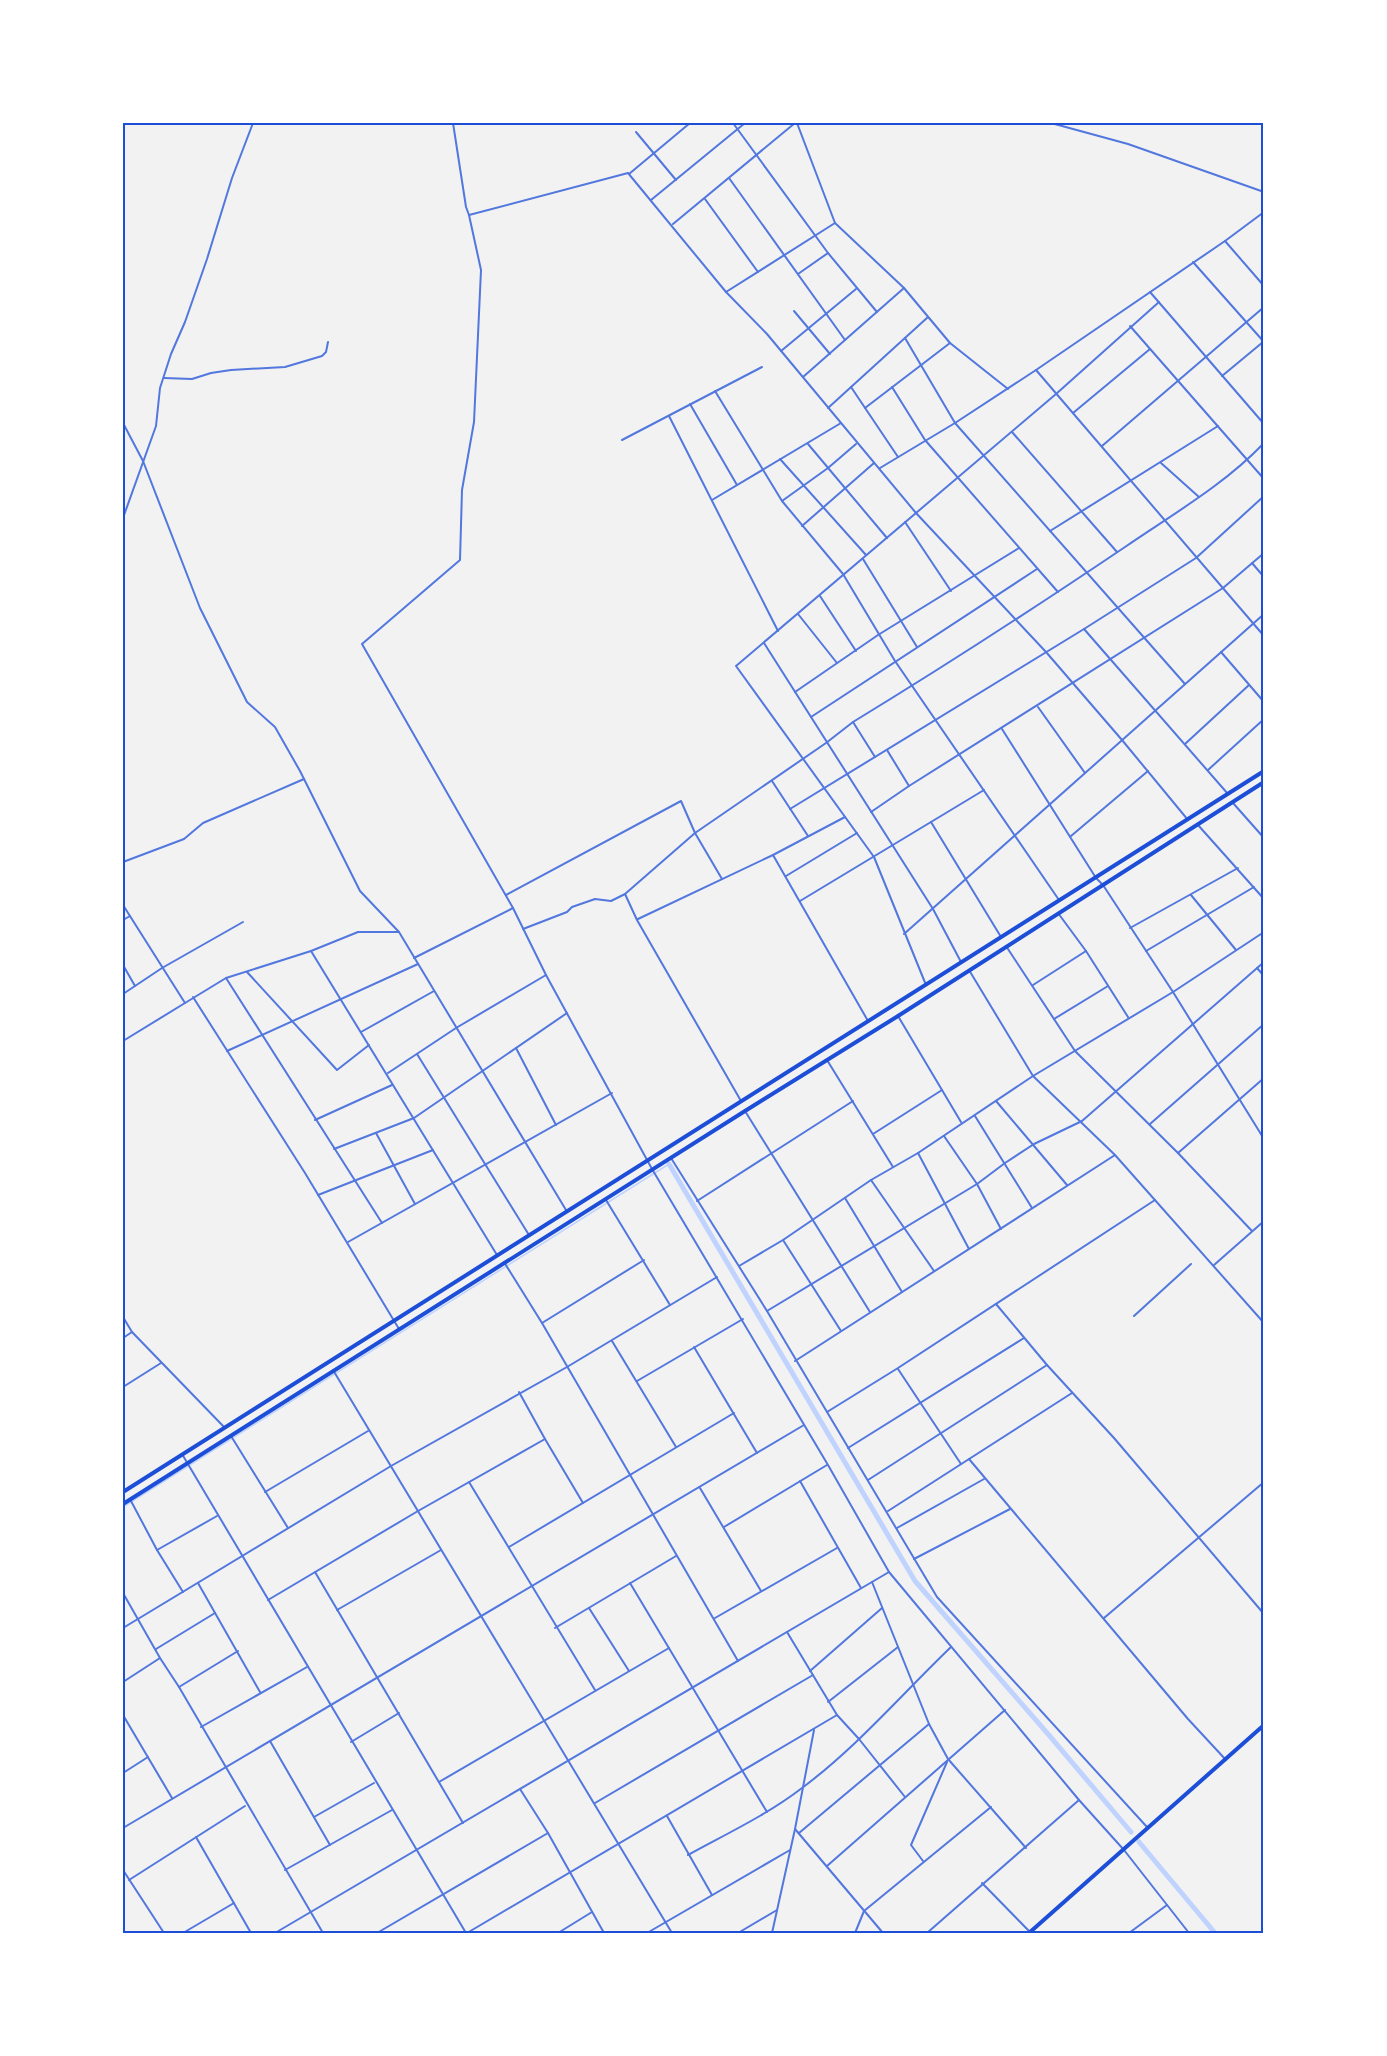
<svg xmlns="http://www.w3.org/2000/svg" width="1387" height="2056" font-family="Helvetica,sans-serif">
<rect width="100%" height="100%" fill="#f2f2f2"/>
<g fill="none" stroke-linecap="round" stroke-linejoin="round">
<path stroke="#bfd3fe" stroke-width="1.5" d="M123,1507L669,1164"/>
<g stroke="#bfd3fe" stroke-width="5">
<path d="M669,1164L915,1581L1048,1734L1131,1832"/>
<path d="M1139,1842L1215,1933"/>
</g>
<g stroke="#5277de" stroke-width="2">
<path d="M453,123L466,207L469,215L481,270L474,422L462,490L460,560L362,644L513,908L546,975L652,1169L828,1465L889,1572L1079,1800L1124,1850L1189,1933"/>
<path d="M733,123L828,253L877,312"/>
<path d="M797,123L835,223L904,288L950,343L1008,389"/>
<path d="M1051,123L1128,144L1264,192"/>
<path d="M636,132L676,180"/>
<path d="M629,174L690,123"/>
<path d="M729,178L845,340"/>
<path d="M705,199L758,272"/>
<path d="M651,200L745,123"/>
<path d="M469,215L628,173L726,292L767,334L916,513L1046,652L1122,740L1188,820"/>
<path d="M673,224L795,123"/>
<path d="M1225,241L1264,286"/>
<path d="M1193,262L1264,342"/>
<path d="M798,274L828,253"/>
<path d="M726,292L835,223"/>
<path d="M1150,292L1264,424"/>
<path d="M794,311L830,354"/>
<path d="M1130,326L1264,479"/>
<path d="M905,338L955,423L1185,684"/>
<path d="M781,351L856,289"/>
<path d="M1036,370L1264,636"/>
<path d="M1222,376L1263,342"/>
<path d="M803,377L904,288"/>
<path d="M164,378L192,379L211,373L231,370L285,367L322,356L326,352L328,342"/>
<path d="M851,387L898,457"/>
<path d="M892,387L925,440L1058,592"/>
<path d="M715,391L782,501L843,574L895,661L1059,900"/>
<path d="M690,404L737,485"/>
<path d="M828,408L928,317"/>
<path d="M865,408L950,343"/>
<path d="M1073,413L1150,349"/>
<path d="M669,416L778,631"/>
<path d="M123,423L143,461L200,608L247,702L275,727L300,771L360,891L399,932L566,1210"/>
<path d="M1012,432L1117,552"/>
<path d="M622,440L762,367"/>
<path d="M808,444L887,538"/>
<path d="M1102,446L1264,307"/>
<path d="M780,459L866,555"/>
<path d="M1161,463L1199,497"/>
<path d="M880,468L955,423L1036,370L1225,241L1264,212"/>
<path d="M712,500L841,423"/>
<path d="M782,501L828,468L856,444"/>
<path d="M123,518L156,426L160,388L171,354L185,322L207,259L232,178L253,123"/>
<path d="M905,522L951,591"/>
<path d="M802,526L874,463"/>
<path d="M1050,531L1218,426"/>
<path d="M863,559L917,647"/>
<path d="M1252,563L1264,577"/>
<path d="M820,596L856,651"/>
<path d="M798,614L837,663"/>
<path d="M1084,629L1228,794"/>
<path d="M764,643L933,909L961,962"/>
<path d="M1221,652L1264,702"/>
<path d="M795,692L878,635L1019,548"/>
<path d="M1038,707L1085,773"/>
<path d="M811,717L1037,569"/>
<path d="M853,722L875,757"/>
<path d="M1002,729L1096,878L1103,885L1173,992L1264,1139"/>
<path d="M1185,744L1249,685"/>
<path d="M887,750L909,786"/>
<path d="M1208,770L1264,719"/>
<path d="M772,781L808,836"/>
<path d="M1233,803L1264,838"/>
<path d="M790,809L1084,629L1196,558L1264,496"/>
<path d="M871,812L909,786L1223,588L1264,553"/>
<path d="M931,822L1001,937"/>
<path d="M1198,825L1264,899"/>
<path d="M1071,836L1148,771"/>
<path d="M773,855L868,1021"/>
<path d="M123,862L184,839L203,823L304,779"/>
<path d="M786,876L857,833"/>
<path d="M625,894L637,920L741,1101"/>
<path d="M506,895L681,801L695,833L722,879"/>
<path d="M1191,895L1236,950"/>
<path d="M800,901L984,790"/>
<path d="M123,905L185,1003L123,1041"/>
<path d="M1058,913L1086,951L1128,1017"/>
<path d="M638,919L773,855L845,817"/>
<path d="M123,920L130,916"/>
<path d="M1130,928L1238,868"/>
<path d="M523,929L567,912L572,907L595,899L611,901L625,894L695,833L826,743L853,722C945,666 1036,607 1125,547C1173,514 1224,485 1264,443"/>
<path d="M904,934L1264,614"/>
<path d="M1006,946L1075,1051L1178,1153L1252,1231"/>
<path d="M311,951L497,1255"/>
<path d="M1146,951L1254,887"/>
<path d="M414,958L513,908"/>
<path d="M123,965L135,986"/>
<path d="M1257,968L1264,976"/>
<path d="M969,970L1033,1076L1115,1155L1264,1323"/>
<path d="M247,972L337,1070L369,1045"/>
<path d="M226,978L382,1223"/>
<path d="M926,985L874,857L736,666L1056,394L1159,302"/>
<path d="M1033,985L1086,951"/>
<path d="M123,994L162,968L243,922"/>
<path d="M193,997L305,1173L399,1329"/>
<path d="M185,1003L226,978L311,951L358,932H399"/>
<path d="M898,1016L961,1122"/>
<path d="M1054,1019L1108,986"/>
<path d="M361,1032L434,991"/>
<path d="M516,1048L556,1125"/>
<path d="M227,1051L418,964"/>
<path d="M417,1054L529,1235"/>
<path d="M827,1060L893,1167"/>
<path d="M388,1073L456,1028L546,975"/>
<path d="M996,1101L1067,1185"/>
<path d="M745,1111L870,1312"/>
<path d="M975,1116L1032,1208"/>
<path d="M315,1120L392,1085"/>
<path d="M1150,1124L1264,1024"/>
<path d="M376,1133L415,1204"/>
<path d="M873,1134L942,1090"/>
<path d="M944,1136L977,1184L1001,1229"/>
<path d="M334,1149L414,1118L567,1013"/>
<path d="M918,1153L969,1249"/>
<path d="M1178,1153L1264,1078"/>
<path d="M671,1158L767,1311L937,1597L1147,1827"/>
<path d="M871,1180L934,1271"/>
<path d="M318,1195L433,1150"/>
<path d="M845,1198L902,1292"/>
<path d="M606,1200L670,1305"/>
<path d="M697,1201L853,1101"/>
<path d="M783,1240L841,1331"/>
<path d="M348,1242L612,1093"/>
<path d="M504,1262L542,1323L738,1661"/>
<path d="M1214,1265L1264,1221"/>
<path d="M739,1266L783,1240L871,1180L918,1153L1033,1076L1173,992L1264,932"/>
<path d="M996,1304L1047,1365L1114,1438L1264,1614"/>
<path d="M767,1311L977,1184L1005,1163L1034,1144L1082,1121L1264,962"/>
<path d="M1134,1316L1191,1264"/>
<path d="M123,1317L132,1332L225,1428"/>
<path d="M542,1323L644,1260"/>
<path d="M123,1338L132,1332"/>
<path d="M612,1341L676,1447"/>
<path d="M694,1347L757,1453"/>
<path d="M795,1361L1115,1155"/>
<path d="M898,1369L961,1464"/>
<path d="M333,1370L672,1933"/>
<path d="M637,1381L743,1319"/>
<path d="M123,1387L161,1363"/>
<path d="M519,1392L545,1439L583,1503"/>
<path d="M827,1412L898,1368L1155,1200"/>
<path d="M231,1436L288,1528"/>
<path d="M848,1448L1024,1338"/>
<path d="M182,1454L466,1933"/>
<path d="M969,1459L1188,1719L1226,1760"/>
<path d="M868,1480L1047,1365"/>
<path d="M800,1481L861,1588"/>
<path d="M469,1482L595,1690"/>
<path d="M700,1488L761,1591"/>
<path d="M265,1492L368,1431"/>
<path d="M131,1501L157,1550L183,1592"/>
<path d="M888,1511L1072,1393"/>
<path d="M724,1527L827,1465"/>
<path d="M897,1528L984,1479"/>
<path d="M509,1547L734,1413"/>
<path d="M157,1550L217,1516"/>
<path d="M914,1559L1010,1509"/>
<path d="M315,1572L463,1823"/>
<path d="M872,1582L929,1724L948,1759L1026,1848"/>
<path d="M198,1583L260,1692"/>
<path d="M630,1583L767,1812"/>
<path d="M123,1593L160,1658L179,1687L323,1933"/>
<path d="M268,1600L418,1511L545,1439"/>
<path d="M589,1608L629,1671"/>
<path d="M337,1610L441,1550"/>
<path d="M715,1618L837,1548"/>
<path d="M1104,1618L1264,1482"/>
<path d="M123,1628L391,1466L567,1367L717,1277"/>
<path d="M555,1628L676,1556"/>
<path d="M787,1632L837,1715L859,1739L905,1797"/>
<path d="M156,1649L215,1613"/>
<path d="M810,1671L882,1608"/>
<path d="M123,1682L160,1658"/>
<path d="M179,1687L238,1651"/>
<path d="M828,1702L898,1647"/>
<path d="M123,1715L172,1798"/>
<path d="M201,1727L307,1667"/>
<path d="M270,1741L330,1845"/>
<path d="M351,1742L399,1713"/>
<path d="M123,1773L148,1757"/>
<path d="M439,1782L669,1648"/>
<path d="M520,1789L548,1833L604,1933"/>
<path d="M595,1803L813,1675"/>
<path d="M667,1816L712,1895"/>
<path d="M314,1817L374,1783"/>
<path d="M123,1828L804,1425"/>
<path d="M795,1829L883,1933"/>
<path d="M799,1833L929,1724"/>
<path d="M196,1837L251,1933"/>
<path d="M688,1855C726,1834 767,1815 802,1788C857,1747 902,1694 951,1647"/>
<path d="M923,1861L911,1845L947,1762"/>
<path d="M827,1866L1005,1710"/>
<path d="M123,1870L164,1933"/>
<path d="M285,1870L392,1810"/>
<path d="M129,1880L245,1806"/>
<path d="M982,1883L1030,1932"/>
<path d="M183,1933L234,1903"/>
<path d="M275,1933L889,1572"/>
<path d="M377,1933L548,1833"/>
<path d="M467,1933L837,1715"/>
<path d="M558,1933L592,1912"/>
<path d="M647,1933L790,1850"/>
<path d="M738,1933L777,1910"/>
<path d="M772,1933L795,1829L814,1730"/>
<path d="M855,1933L864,1911L991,1807"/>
<path d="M927,1933L1079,1800"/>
<path d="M1129,1933L1167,1905"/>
</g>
<g stroke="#1d4ed8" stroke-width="4">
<path d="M123,1492L1264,771"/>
<path d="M123,1504L745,1111L898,1016L1264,782"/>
</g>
<path stroke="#1d4ed8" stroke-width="4" d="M1029,1933L1264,1725"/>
</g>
<rect width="1387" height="2056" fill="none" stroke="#ffffff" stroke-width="249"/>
<rect x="124" y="124" width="1138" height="1808" fill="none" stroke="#1d4ed8" stroke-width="2"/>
</svg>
